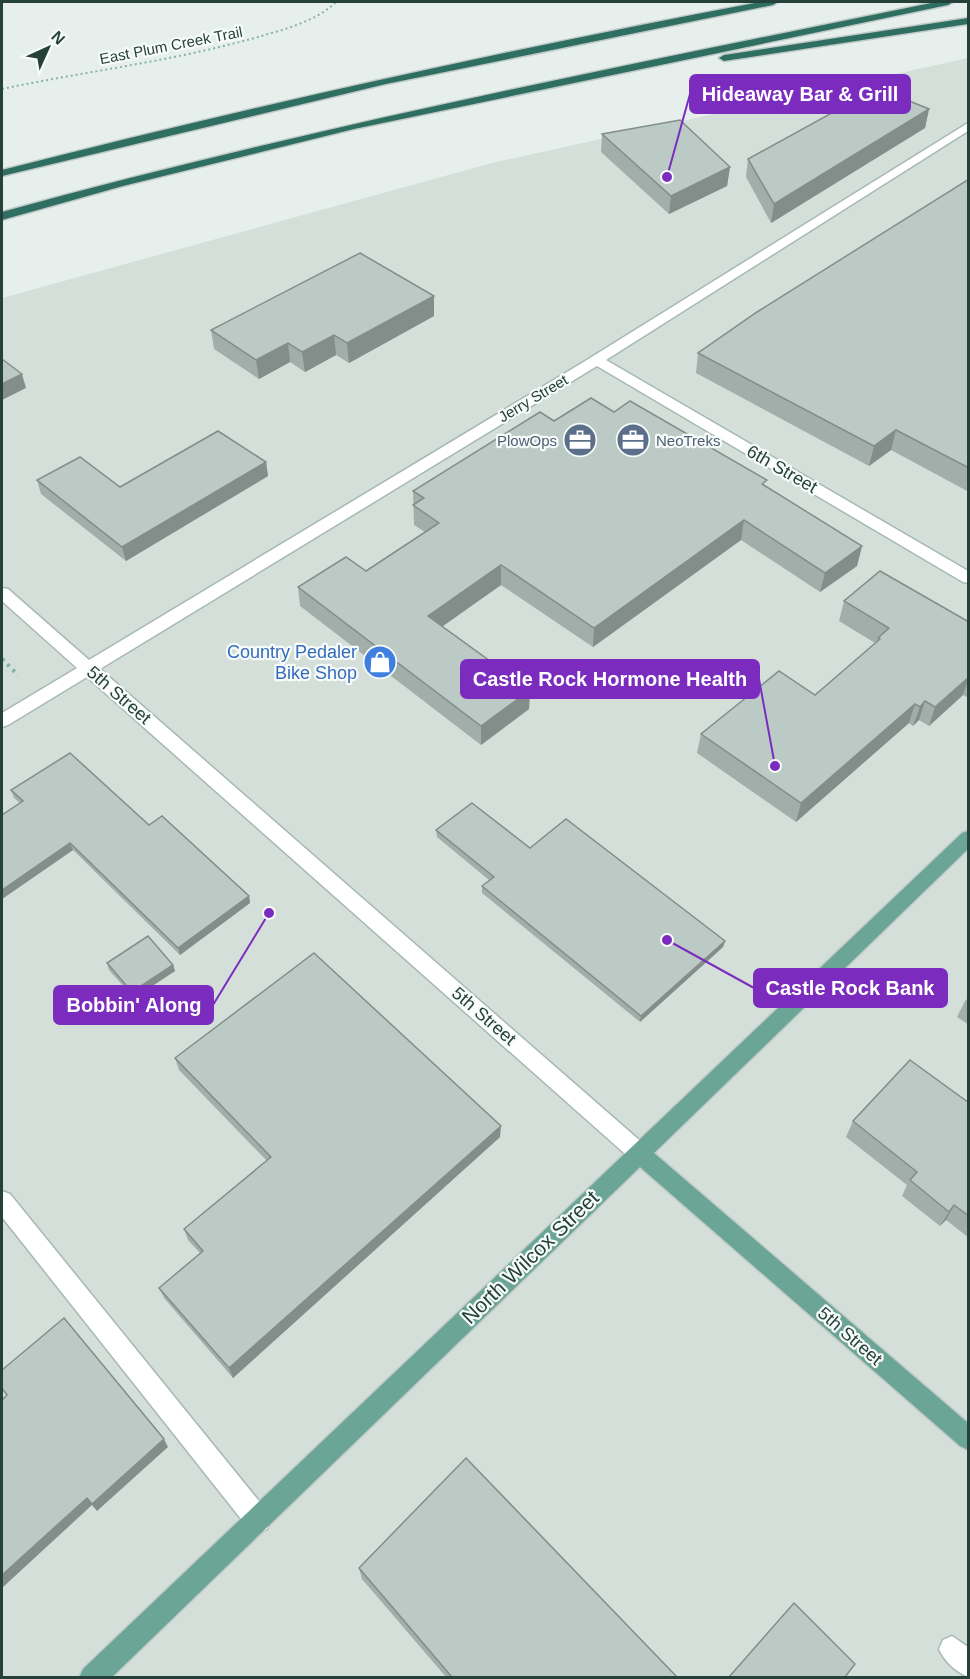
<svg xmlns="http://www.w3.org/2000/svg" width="970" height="1679" font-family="Arial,sans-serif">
<rect width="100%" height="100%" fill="#e6efeb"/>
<path fill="#d4dfda" d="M968,58V1677L2,1678V298L492,163Z"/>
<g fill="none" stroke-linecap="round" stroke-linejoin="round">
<g stroke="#a8b8b2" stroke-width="3">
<g id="minor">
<path d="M968,123V131L606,360L968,571V583L963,582L597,366L100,669L646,1146L649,1153L646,1160L639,1163L632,1160L87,677L8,725L2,727V713L77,668L2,601V588L8,589L89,660L582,363Z"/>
<path d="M2,1191L10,1194L267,1511L270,1520L267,1529L258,1532L249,1529L2,1217Z"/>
<path d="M952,1636L968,1647V1677C955,1671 945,1662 939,1649L943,1640Z"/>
</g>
</g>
<g stroke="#c2cac8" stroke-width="3">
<path id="major" d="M968,831V849L654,1153L968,1423V1450L960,1446L640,1167L111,1678H79L83,1669L962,833Z"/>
</g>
<g stroke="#c2cac8" stroke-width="3">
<g id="highway">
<path d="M760,2H778L773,5L386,84L2,176V170C253,106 505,50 760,2Z"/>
<path d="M936,2H953L948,5L354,129L123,186L2,220V212C310,127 623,66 936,2Z"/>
<path d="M968,18V24L724,61L719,58L724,55Z"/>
</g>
</g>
<path stroke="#86b3a5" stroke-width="2" stroke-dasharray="2 3" stroke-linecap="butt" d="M2,89C87,71 174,61 258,37C285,29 315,22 336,2"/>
<path stroke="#86b3a5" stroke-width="4" stroke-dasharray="3 4.5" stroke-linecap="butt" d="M2,659L18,675"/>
<use href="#minor" fill="#fff" fill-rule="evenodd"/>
<use href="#major" fill="#6aa596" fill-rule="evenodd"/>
<use href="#highway" fill="#2f6f62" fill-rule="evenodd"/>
</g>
<g fill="#a1aea9">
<path d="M929,109L925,128L771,223L746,177L748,159Z"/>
<path d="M602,134L730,167L727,186L669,214L601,152Z"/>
<path d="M969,179V492L891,450L869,466L696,373L698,353Z"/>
<path d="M434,316L349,363L336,355L305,372L290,362L259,379L214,349L211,330Z"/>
<path d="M614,412L766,487L862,546L857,566L820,592L741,540L593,647L501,585L442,626L530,690L529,709L481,745L300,606L298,587L366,571L425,532L414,525L413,491L554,421Z"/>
<path d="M266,462L268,476L126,561L41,494L37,480L120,487Z"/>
<path d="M844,601L969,622V698L963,695L929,726L919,720L913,726L909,723L796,822L697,753L701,734L815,695L875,643L839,621Z"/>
<path d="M11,790L149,825L249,896L250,903L180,955L73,850L2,899V815L20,803L14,798Z"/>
<path d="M436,830L530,848L725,941L723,947L640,1022L482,893V886L489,880L437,837Z"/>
<path d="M107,963L173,965L175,971L134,998L109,970Z"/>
<path d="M969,997V1025L957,1017L965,1001Z"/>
<path d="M175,1058L500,1137L233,1378L164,1298L159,1288L200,1253L188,1240L184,1229L267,1161L179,1070Z"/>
<path d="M969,1103V1238L946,1220L940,1226L902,1196L907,1185L846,1137L853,1121Z"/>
<path d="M359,1568L677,1677H446L362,1579Z"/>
</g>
<g fill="#838d89">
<path d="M929,109L925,128L771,223L774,204Z"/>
<path d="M730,167L727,186L669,214L671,196Z"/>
<path d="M434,296V316L349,363L347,343Z"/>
<path d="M334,335L336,355L305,372L302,352Z"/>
<path d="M288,343L290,362L259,379L256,360Z"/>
<path d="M22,374L26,388L2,400V384Z"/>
<path d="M896,430L891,450L869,466L874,446Z"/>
<path d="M266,462L268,476L126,561L122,547Z"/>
<path d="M744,520L741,540L593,647L594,628Z"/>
<path d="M862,546L857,566L820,592L825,573Z"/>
<path d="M501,565V585L429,636L428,616Z"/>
<path d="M969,677L963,695L929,726L935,707Z"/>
<path d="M530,690L529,709L481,745V726Z"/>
<path d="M925,701L919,720L913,726L920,707Z"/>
<path d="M915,704L909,723L796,822L801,803Z"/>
<path d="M70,843L73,850L2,899V890Z"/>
<path d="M249,896L250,903L180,955L178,948Z"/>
<path d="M725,941L723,947L640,1022L641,1016Z"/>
<path d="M173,965L175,971L134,998L132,992Z"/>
<path d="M501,1126L500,1137L233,1378L229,1368Z"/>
<path d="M954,1205L946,1220L940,1226L949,1212Z"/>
<path d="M164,1439L168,1447L97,1511L92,1505L2,1588V1575L87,1498Z"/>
</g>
<g fill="#bbcac4" stroke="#838d89" stroke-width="1.5">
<path d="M877,88L929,109L774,204L748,159Z"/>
<path d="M680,120L730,167L671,196L602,134Z"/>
<path d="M969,179V468L896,430L874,446L698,353L757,312Z"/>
<path d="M360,253L434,296L347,343L334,335L302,352L288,343L256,360L211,330Z"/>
<path d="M2,359L22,374L2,384Z"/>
<path d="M591,398L614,412L630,401L767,480L762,484L862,546L825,573L744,520L594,628L501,565L428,616L530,690L481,726L298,587L346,557L366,571L439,523L413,505L424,498L413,491L540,412L554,421Z"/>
<path d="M218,431L266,462L122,547L37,480L80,457L120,487Z"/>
<path d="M880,571L969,622V677L935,707L925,701L920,707L915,704L801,803L701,734L779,671L815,695L880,639L878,638L889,628L844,601Z"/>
<path d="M70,753L149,825L162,816L249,896L178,948L70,843L2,890V815L23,801L11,790Z"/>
<path d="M472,803L530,848L566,819L725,941L641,1016L482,886L494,877L436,830Z"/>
<path d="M148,936L173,965L132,992L107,963Z"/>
<path d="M314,953L501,1126L229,1368L159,1288L203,1251L184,1229L271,1157L175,1058Z"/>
<path d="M910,1060L969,1103V1216L954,1205L949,1212L910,1180L917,1172L853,1121Z"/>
<path d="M64,1318L164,1439L92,1504L87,1498L2,1575V1400L7,1395L2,1388V1370Z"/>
<path d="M466,1458L677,1677H452L359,1568Z"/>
<path d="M794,1603L855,1664L845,1677H729Z"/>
</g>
<defs>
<g id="office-disc" transform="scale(1.725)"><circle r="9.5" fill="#5c6f8a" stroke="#f7fbf9"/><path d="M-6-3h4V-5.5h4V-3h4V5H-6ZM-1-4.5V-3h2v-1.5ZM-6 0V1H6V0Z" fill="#fff"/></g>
<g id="shop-disc" transform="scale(1.725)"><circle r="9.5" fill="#3f7fe0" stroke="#f7fbf9"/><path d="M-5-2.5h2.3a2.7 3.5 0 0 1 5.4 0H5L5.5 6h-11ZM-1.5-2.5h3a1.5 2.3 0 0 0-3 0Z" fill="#fff"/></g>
</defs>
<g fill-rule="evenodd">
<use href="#office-disc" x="580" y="440"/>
<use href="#office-disc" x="633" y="440"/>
<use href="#shop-disc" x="380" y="662"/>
</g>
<g text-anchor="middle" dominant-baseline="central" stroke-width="4.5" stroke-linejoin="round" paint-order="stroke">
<g font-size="15" fill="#24423a" stroke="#f7fbf9">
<text transform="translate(171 45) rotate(-11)">East Plum Creek Trail</text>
<text transform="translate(533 398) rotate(-31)">Jerry Street</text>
</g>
<g font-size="15" fill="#4e5e75" stroke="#f7fbf9" text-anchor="end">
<text x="557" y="440">PlowOps</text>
<text x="656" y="440" text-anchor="start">NeoTreks</text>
</g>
<g font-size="18" fill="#24423a" stroke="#f7fbf9">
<text transform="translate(782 469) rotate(30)">6th Street</text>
<text transform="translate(119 695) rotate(41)">5th Street</text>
<text transform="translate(484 1016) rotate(41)">5th Street</text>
<text transform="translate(850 1336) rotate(41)">5th Street</text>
</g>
<g font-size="18" fill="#366cbe" stroke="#f7fbf9" text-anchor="end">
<text x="357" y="652">Country Pedaler<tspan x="357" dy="21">Bike Shop</tspan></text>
</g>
<g font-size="21" fill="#24423a" stroke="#f7fbf9">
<text transform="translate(530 1257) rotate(-44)">North Wilcox Street</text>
</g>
</g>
<path fill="none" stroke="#7b2cbf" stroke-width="2" d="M667 177L690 94M775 766L759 679M667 940L754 988M269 913L213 1005"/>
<g fill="#7b2cbf" stroke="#f7fbf9" stroke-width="2">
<circle cx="667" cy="177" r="6"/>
<circle cx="775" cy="766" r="6"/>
<circle cx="667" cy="940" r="6"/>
<circle cx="269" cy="913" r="6"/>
</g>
<g fill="#7b2cbf" stroke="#7b2cbf" stroke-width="2">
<rect x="690" y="75" width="220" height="38" rx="6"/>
<rect x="461" y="660" width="298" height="38" rx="6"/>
<rect x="754" y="969" width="193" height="38" rx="6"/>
<rect x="54" y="986" width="159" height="38" rx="6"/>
</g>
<g font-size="20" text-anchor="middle" font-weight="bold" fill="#fff">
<text x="800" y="101">Hideaway Bar &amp; Grill</text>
<text x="610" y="686">Castle Rock Hormone Health</text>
<text x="850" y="995">Castle Rock Bank</text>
<text x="134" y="1012">Bobbin' Along</text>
</g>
<rect width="970" height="1679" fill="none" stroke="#24423a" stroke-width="6"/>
<g transform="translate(48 48) rotate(45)" stroke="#f7fbf9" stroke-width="4.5" paint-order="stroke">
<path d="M0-4.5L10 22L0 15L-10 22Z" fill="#24423a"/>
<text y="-9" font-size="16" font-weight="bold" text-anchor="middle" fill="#24423a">N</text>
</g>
</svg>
